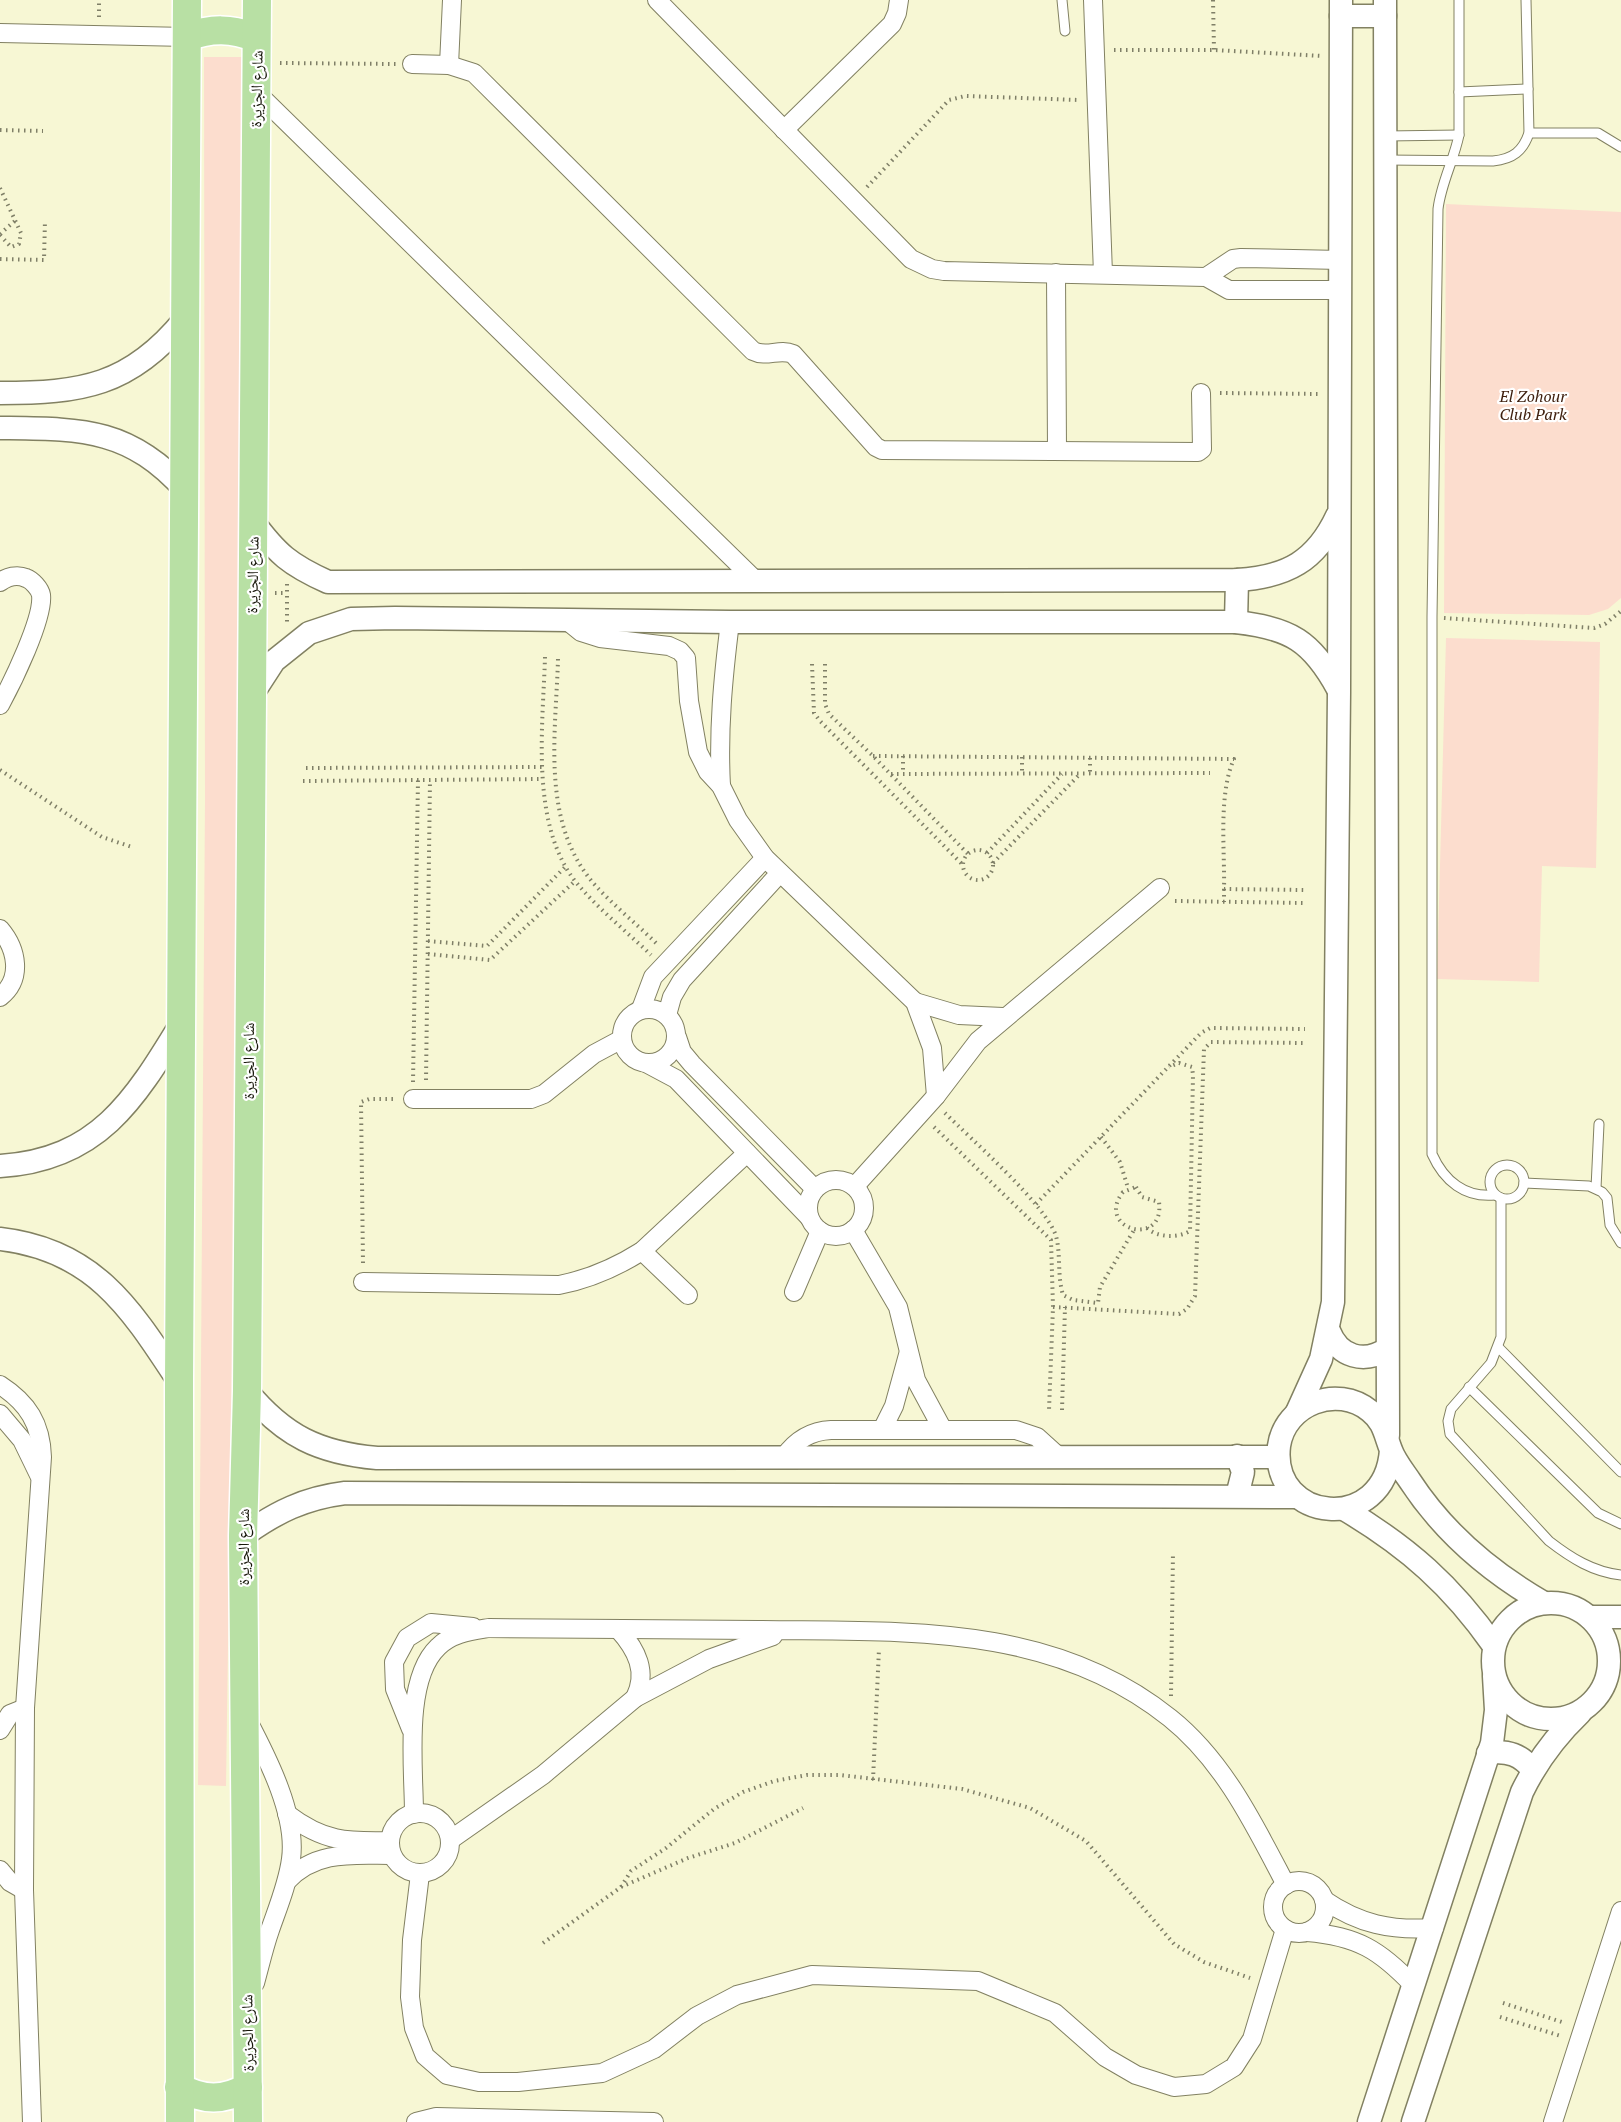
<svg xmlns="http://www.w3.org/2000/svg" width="1621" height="2122" font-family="'PT Serif','Noto Naskh Arabic',serif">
<rect width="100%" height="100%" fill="#f7f7d4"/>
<g fill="#fcddce">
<path d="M204,57H244L237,1021L226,1786L198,1785L205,801Z"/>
<path d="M1446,204L1621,212V598L1608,609L1589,615L1444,613Z"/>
<path d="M1446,638L1600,642L1596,868L1542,866L1539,982L1437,979Z"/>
</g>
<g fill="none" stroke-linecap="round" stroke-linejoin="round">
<g stroke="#828162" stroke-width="11">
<g id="service">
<path d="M1062,0L1065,31"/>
<path d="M1459,0V135C1454,160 1441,183 1438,209L1432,617V1154C1444,1181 1465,1198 1495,1195"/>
<path d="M1459,92L1528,89"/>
<path d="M1529,133H1598L1621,147"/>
<path d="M1386,136L1459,135"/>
<path d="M1385,160L1493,161C1513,159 1523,151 1529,133L1526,0"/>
<circle cx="1507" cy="1182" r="17"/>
<path d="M1524,1183L1589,1186L1602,1192L1607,1198L1610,1225L1621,1243"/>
<path d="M1596,1188L1599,1124"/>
<path d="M1501,1198V1337L1491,1363L1451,1409L1448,1421L1450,1434L1549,1541C1571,1558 1593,1572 1621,1575"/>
<path d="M1499,1348L1621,1472"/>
<path d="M1469,1387L1598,1513L1621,1524"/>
</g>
</g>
<g stroke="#828162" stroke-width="20">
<g id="minor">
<path d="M657,0L911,259L932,269L944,271L1206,277L1229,290H1340"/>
<path d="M1093,0L1103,274"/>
<path d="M0,33L187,37"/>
<path d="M412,64L449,65L474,73L753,351C767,358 779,348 793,354L876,447L882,450L1198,452L1202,449L1201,393"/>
<path d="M449,65L452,0"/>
<path d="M255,91L757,582"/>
<path d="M784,130L892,24L897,13L899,0"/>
<path d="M1056,273L1057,451"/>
<path d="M1206,277L1233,259L1241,258L1341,260"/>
<path d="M0,582C7,577 17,574 26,578C32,580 40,589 41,595C44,618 12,683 0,705"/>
<path d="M565,619L581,632L600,638L669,646L680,651L686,658L689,701L698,752L708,772L721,786L738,820L765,858L915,1002L932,1048L936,1096"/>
<path d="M721,786C718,730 723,678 730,622"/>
<path d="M0,929C17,949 23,979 0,997"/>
<path d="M915,1002L959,1015L1003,1017"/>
<circle cx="649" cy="1036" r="27"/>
<path d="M641,1009L653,977L765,858"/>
<path d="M667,1015L672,997L682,980L780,873"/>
<path d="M677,1037L682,1052L692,1064L815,1189"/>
<path d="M646,1063L676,1079L809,1217"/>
<path d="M413,1099H531L544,1094L594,1054L622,1039"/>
<circle cx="836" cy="1208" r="28"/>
<path d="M855,1186L936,1096L978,1041L1160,888"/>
<path d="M853,1230L898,1307L916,1380L943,1430"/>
<path d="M642,1251L688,1295"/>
<path d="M363,1282L559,1285C590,1279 615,1268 642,1251L747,1153"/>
<path d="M794,1292L820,1231"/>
<path d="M0,1385C28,1403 41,1424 42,1457L25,1708L24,1890L32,2122"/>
<path d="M0,1414L22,1440L39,1475"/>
<path d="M882,1430L894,1406L908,1355"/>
<path d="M784,1457C796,1440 810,1431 831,1430H1016L1037,1437L1058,1456"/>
<path d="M618,1629C637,1650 648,1672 635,1698"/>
<path d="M248,1721C268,1759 297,1816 291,1859C288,1883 278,1907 270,1930C264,1947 260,1965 255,1983"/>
<path d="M411,1729L395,1689L394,1662L407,1638L431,1623L473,1627"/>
<path d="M0,1730L10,1714L25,1708"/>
<circle cx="420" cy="1843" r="30"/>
<path d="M287,1814C324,1842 346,1842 390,1841"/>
<path d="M414,1814C414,1768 403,1680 438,1647C452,1633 471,1631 489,1628C579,1629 668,1629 758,1630C901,1632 1051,1622 1170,1718C1224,1761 1255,1826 1286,1885"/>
<path d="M450,1840L543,1775L635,1698L709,1659L773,1636"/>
<path d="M0,1870L10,1882L24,1890"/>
<path d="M420,1874L412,1940L410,1997L414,2028L425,2056L447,2075L479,2082H518L602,2073L654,2049L697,2016L737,1995L812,1975L978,1981L1055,2013L1105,2057L1136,2075L1174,2087L1206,2084L1234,2067L1252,2039L1285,1929"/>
<path d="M287,1881C316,1850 353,1855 392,1855"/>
<circle cx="1299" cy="1907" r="26"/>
<path d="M1324,1900C1359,1924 1391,1931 1434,1928"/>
<path d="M1307,1932C1357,1936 1380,1950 1414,1986"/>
<path d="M416,2122L436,2117L654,2122"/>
<path d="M1553,2122L1621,1911"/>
</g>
</g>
<g stroke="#828162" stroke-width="25">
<g id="tertiary">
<path d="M1385,0L1388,1435"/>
<path d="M1341,16H1385"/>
<path d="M0,393C81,393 130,386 184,320"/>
<path d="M0,428C80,429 129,427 186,491"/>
<path d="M252,520C277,554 290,565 328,582L1237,580C1287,577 1316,561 1337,516"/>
<path d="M1236,622L1237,580"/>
<path d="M250,698L274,661L309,633L351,619L395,618L730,622H1236C1290,628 1312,641 1338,689"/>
<path d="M0,1166C99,1160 135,1099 182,1022"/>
<path d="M0,1239C95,1250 131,1309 179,1382"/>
<path d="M1329,1331C1339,1357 1364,1364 1387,1349"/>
<path d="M247,1391C284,1436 319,1453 377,1458L1278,1457"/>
<path d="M1297,1412L1321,1359L1333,1302L1339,692L1341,0"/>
<path d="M1391,1450C1385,1535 1270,1523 1279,1446C1285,1404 1337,1384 1370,1411C1384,1422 1385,1435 1391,1450C1395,1461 1404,1472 1410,1481C1444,1533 1490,1572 1544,1603"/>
<path d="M1237,1496L1243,1472L1237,1456"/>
<path d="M1344,1509C1408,1547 1452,1586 1494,1646"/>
<path d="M243,1536C276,1512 305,1498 345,1493L1298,1497"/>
<circle cx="1551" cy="1661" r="58"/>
<path d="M1589,1617H1621"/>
<path d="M1488,1753C1508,1750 1521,1755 1533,1770"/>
<path d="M1369,2122L1492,1743L1496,1710L1494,1676"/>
<path d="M1413,2122L1522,1792C1537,1761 1555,1737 1580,1713"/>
</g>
</g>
<g stroke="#fff" stroke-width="31">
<g id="primary">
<path d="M187,37C211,28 232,28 256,38"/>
<path d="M179,2087C203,2101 224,2101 248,2087"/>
<path d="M180,2122L179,1382L187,0"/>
<path d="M248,2122L243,1536L247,1391L257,0"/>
</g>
</g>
<g stroke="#7f7f67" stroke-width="4" stroke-dasharray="1.5 4.5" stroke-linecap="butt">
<path d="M1213,0L1214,50"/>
<path d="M99,17V0"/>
<path d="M1114,50H1214L1322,56"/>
<path d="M280,63L396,64"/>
<path d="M0,130L43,131"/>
<path d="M867,187L949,100L965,96L1079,100"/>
<path d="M0,188L21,233L19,244L11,247L0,235"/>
<path d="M0,234L16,220"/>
<path d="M0,259L44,260L45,220"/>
<path d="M1220,393L1320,394"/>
<path d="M287,584V625"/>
<path d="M275,593H287"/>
<path d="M1444,618L1594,628L1605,624L1621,611"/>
<path d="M545,657C543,726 530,823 575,881C597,908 626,931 651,955"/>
<path d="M558,659C556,734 540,823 595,885C614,906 638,925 658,945"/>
<path d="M812,664L814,713L820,721L963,865"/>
<path d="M825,664V704L829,714L873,756L968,854"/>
<path d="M873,756L1234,759C1218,794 1225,851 1224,889L1304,890"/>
<path d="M903,756V774"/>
<path d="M1022,757V774"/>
<path d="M1090,758V774"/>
<path d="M306,768L542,767"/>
<path d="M0,770L102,837L132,847"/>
<path d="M891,774L1210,773"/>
<path d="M303,781L542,779"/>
<circle cx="978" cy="865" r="15"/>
<path d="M987,853L1062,774"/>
<path d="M993,863L1080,774"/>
<path d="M1224,889V902"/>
<path d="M1175,901L1303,903"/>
<path d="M428,941L487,946L567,865"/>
<path d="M428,954L490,960L575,881"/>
<path d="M426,1080L430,780"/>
<path d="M413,1082L418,780"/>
<path d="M945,1113C971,1139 1046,1205 1056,1236C1061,1255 1057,1275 1063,1295L1073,1300L1098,1303L1100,1287L1134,1230"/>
<path d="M934,1127L1051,1240L1053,1307L1049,1410"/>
<path d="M1101,1137L1120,1162L1128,1188"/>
<path d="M1136,1187L1142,1197L1159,1202C1165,1249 1094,1229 1123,1192Z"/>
<path d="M1036,1204L1201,1033L1210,1028L1305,1029"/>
<path d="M1147,1228C1157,1238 1179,1238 1190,1231L1193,1075L1192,1067L1179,1063L1169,1067"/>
<path d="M363,1263L361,1102L369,1099H395"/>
<path d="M1053,1307L1179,1314L1187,1309L1195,1296L1204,1049L1211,1042L1307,1043"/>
<path d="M1062,1410L1065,1307"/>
<path d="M1171,1696L1173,1552"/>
<path d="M873,1780L879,1649"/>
<path d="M621,1887L631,1871L666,1848L714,1809L743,1792L774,1781L807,1775H840L962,1789L1030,1808L1086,1841L1174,1944L1204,1962L1250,1978"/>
<path d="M543,1943L621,1887L688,1858L735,1843L803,1808"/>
<path d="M1503,2003L1565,2023"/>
<path d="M1500,2017L1561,2036"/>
</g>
<use href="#service" stroke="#fff" stroke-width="9"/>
<use href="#minor" stroke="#fff" stroke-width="18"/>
<use href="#tertiary" stroke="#fff" stroke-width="22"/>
<use href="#primary" stroke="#b8e0a4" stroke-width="28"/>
</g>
<g text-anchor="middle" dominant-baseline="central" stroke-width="4.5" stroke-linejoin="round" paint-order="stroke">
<g font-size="16" fill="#17170a" stroke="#fff">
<text transform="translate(256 89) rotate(-89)">شارع الجزيرة</text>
<text transform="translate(252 575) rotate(-89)">شارع الجزيرة</text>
<text transform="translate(248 1061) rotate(-90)">شارع الجزيرة</text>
<text transform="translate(243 1547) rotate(-90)">شارع الجزيرة</text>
<text transform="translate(247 2033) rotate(-91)">شارع الجزيرة</text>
</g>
<g font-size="16" font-style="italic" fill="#3f200f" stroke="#fff">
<text x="1533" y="396">El Zohour<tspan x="1533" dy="18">Club Park</tspan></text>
</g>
</g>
</svg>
